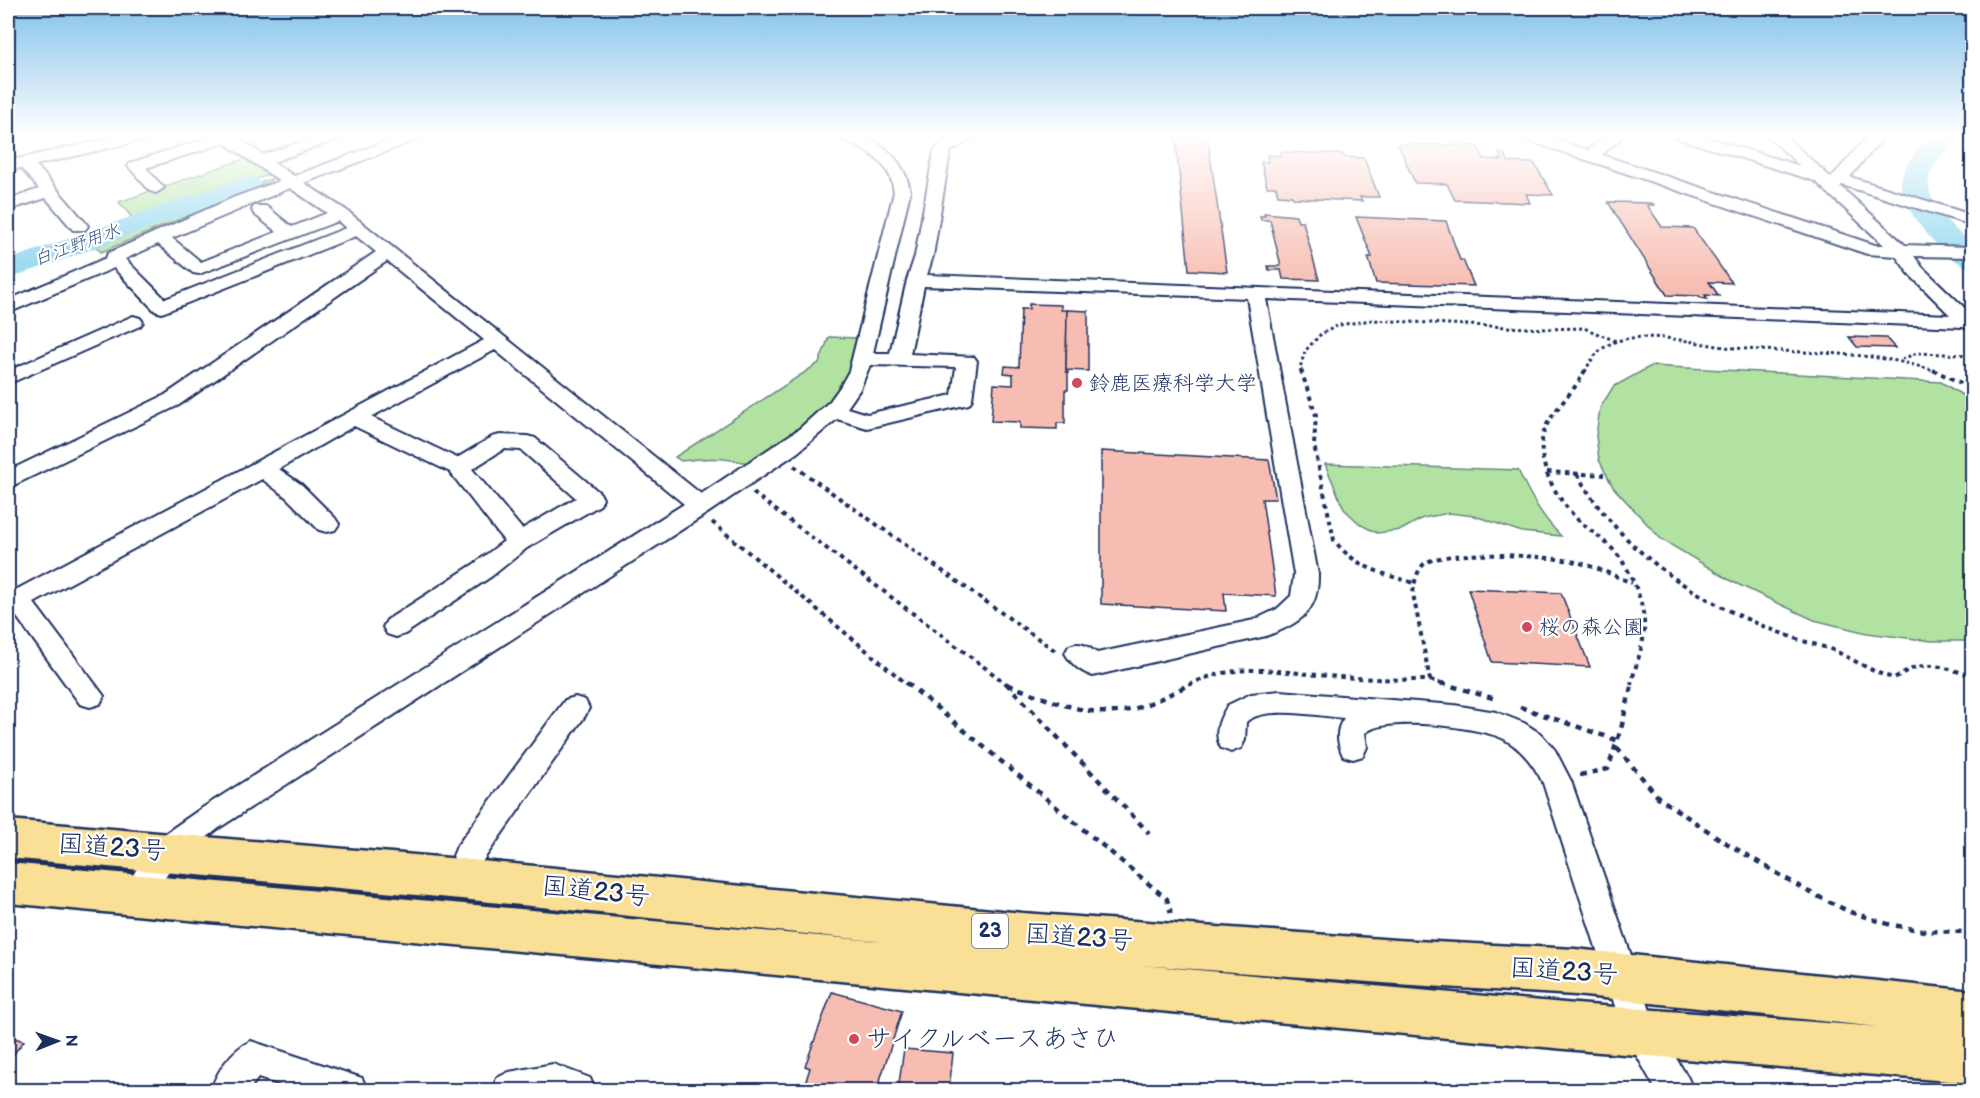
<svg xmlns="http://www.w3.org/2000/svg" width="1980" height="1098" font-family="'Balsamiq Sans','Klee One',sans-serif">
<rect width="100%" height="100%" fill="#fff"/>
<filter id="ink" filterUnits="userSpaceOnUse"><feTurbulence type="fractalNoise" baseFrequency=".0167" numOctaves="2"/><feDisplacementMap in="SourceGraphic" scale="12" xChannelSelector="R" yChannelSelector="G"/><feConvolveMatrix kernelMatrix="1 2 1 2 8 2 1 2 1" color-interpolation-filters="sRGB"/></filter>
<g filter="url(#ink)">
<g fill="#b1e2a2" stroke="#668880" stroke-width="1.5">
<path d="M246,158L271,174L136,222L119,202Z"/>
<path d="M273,178L270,181L101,252L92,242Z"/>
<path d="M829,337L857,338C854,350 852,363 847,374C831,416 785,440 751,464C727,457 705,457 681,461L675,457L819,363Z"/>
<path d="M1651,366L1941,382L1972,401V641H1932L1867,633L1814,620L1733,582L1661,539L1613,487L1599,460L1596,436L1600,408L1613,387Z"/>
<path d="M1325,464L1518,470C1530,495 1541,516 1561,536L1522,532L1475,516L1449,513L1423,518L1401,530L1377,533L1361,525L1344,509Z"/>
</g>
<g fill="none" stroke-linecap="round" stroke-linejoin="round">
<g fill="#8cd5ed" fill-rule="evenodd">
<path d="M1933,134H1960C1952,146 1940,155 1933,167C1916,198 1952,226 1972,244V269C1949,264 1899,209 1901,184C1902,164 1920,148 1933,134Z"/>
<path d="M247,176L257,178L261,184L257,190L8,279V260Z"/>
</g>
</g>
<g fill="#f8bdb2" stroke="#1b2f5e" stroke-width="1.5">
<path d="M1175,134H1207L1227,272L1189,270Z"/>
<path d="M1398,144L1477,146L1484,159L1502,160L1499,153L1504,154L1509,162L1534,163L1553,195L1526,194L1530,203L1455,200L1447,184L1415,183Z"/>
<path d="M1281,152L1343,154L1344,157L1364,158L1379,197H1360L1362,201L1293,198L1292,196L1278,195L1276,187H1267L1261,162H1268L1267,155L1282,156Z"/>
<path d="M1608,202L1652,203L1654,205H1647L1662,227L1693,228L1732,283L1709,282L1719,296L1705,295L1707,299L1701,298L1699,296L1667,295Z"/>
<path d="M1264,213L1296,216L1298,222H1303L1319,280L1283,279L1281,270H1269L1268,266H1281L1270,220H1261L1260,216H1265Z"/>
<path d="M1356,217L1446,221L1460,260H1463L1474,286L1376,283L1368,257H1372Z"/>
<path d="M1029,304L1061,305V310H1067L1066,372H1068V390H1065V423H1057V429L1020,428V422L991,421L994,384L1013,385V374L1004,373L1005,366L1019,367L1021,309H1029Z"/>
<path d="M1067,310L1088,311V371L1066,370Z"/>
<path d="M1849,337L1886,338L1895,348L1857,347Z"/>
<path d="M1101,451L1269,460L1276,499H1262L1276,596L1224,593L1226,611L1101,604Z"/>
<path d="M1468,589L1561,593L1590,667L1492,662Z"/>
<path d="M832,992L902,1011L877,1090H803L810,1068L805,1066Z"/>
<path d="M8,1036L24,1041L8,1061Z"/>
<path d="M904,1049L953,1053L949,1090H898Z"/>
</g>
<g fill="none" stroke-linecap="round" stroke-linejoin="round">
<g stroke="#1b2f5e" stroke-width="4">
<g id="minor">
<path d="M130,134H159L156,137L36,165L85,222L88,226L85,230H73L46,198L8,210V200L39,189L21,168L8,171V161Z"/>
<path d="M220,134H249L240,139L263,155L324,134H347L344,137L273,162L294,176L405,134H427L424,137L304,183L346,210L701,494L799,429L830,401L840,387L849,371L894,192C891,166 875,155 852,144C846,141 840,139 836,134C842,134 849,133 855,134C883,139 907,165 910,192L873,353H890L907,280L915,256L934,151C945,136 960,134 978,134L950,152L933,256L927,275L1950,315L1910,275L1896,256L1867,254L1518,137L1515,134H1538L1588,150L1608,134H1625L1602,155L1875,245H1884L1815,181L1674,137L1671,134H1695L1800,166L1766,134H1783L1831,178L1870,134H1886L1850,177L1972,215V225L1842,185L1840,186L1905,245L1972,247V257L1914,256L1922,267L1972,315V331L1963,327L1266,299L1318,574C1319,612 1299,624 1266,636L1093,676C1081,672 1071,664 1065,653L1069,646C1081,641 1087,646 1097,653L1254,620L1277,609L1291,596L1294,574L1247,298L924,286L910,354L974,357L977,361L972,399L969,404L867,428L837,419L798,452L709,512L219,828L175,862L148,905L137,910L126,905L121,895L153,842L199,810L684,504L495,350L371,417L457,458L492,437L500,435L527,436L535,438L600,493L603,499L600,505L527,548L492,576L405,634L396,637L387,634L383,627L387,620L474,564L504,541L450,472L354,426L279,469L302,485L335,518L339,524L335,530L327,532L319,530L286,497L262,479L34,603L104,696L100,704L90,707L80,704L14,613L8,614V594L484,340L387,261L179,405L8,488V471L165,395L376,252L356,236L162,313L155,311L114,268L8,313V300L106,258L108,253L235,197L280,181L224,143L146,168L164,188L156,193L150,191L128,166L130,163ZM290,188L327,213L292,227L266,206H254L252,210L254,214L277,232L201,262L172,238ZM338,221L346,228L165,299L125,259L158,244L193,273L199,274ZM870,365L956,367L952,395L867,414L847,408L860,389ZM504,449L521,450L576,498L522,529L472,469Z"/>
<path d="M133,316L140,318L143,322L140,326L8,384V371Z"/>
<path d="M1280,691L1454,705L1496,712L1524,723L1541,734L1555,750L1571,781L1654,1022L1688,1078L1693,1090H1656L1623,1031L1543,783C1534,765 1522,749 1504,739C1480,727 1389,716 1368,731L1365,733L1367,747L1363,756L1353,759L1343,756C1337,742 1335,730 1344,718C1320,716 1264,705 1246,722L1245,740L1241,748L1231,752L1221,748C1213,733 1219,719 1228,705L1251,694Z"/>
<path d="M575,697L585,700L589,708L585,716L479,866L468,870L457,866L453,856L457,846L565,700Z"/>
<path d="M251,1041L362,1078L367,1090H298L258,1078L249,1090H211C217,1071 232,1049 251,1041Z"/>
<path d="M553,1064L590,1078L595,1090H492L497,1078L509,1072Z"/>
</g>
</g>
<g stroke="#1b2f5e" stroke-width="5">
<path id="highway" d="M8,820L461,859L1023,913L1396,940L1575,949L1972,991V1083L1576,1050L8,903V863L886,942L461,899L8,858ZM1141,965L1396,984L1575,995L1879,1027L1576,1004Z"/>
</g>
<g stroke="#1b2f5e" stroke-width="3" stroke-dasharray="3 3" stroke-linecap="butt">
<path d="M1902,359L1917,353L1972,355"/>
<path d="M1301,372L1300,368L1305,351L1321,334L1339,325L1372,320L1546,329L1584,328L1616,341"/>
<path d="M1585,372C1593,354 1605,343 1625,339C1659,333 1692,343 1725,347C1797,355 1868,348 1938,372"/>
</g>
<g stroke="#1b2f5e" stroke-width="4" stroke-dasharray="4.5 4.5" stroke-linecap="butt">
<path d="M1301,370L1316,415L1314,445L1334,540C1354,567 1383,574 1414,583"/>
<path d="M1585,370C1575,393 1548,413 1543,435C1536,466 1558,500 1579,521C1592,532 1606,541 1617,554C1631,571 1643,600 1644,622C1646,642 1635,665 1631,685"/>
<path d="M1933,370L1972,388"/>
<path d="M794,466L1057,652"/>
<path d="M1547,472L1604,475"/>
<path d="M1577,474C1623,555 1703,605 1789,636C1803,642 1819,645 1833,650C1851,658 1867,669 1886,676L1894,678C1900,675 1905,671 1911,669C1929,661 1954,670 1972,676"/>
<path d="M753,493L1008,685"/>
<path d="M712,522L908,685"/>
<path d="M1430,680L1447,685"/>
<path d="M1189,685C1237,661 1278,672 1329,676C1362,679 1396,680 1430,680L1413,594C1414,584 1416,572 1424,564C1442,548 1555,556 1580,563C1598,568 1615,576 1632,583"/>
</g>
<g stroke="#1b2f5e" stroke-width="4.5" stroke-dasharray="6 6" stroke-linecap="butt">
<path d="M907,683L1167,899L1171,913"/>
<path d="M1006,683L1149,833"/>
<path d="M1441,683L1496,699"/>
<path d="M1008,685C1047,698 1091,721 1133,709C1154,703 1172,693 1192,683"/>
<path d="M1520,707L1619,741"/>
<path d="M1617,748L1659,798L1723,841L1807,891L1850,912L1888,924L1924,931L1972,932"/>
<path d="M1580,775L1608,769L1621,729L1632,683"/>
</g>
<use href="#minor" fill="#fff" fill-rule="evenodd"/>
<use href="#highway" fill="#fadf96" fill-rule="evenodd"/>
</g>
</g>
<linearGradient id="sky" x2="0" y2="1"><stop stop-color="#83c1ea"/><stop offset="0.47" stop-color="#fff"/><stop offset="1" stop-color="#fff" stop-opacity="0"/></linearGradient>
<rect width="1980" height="288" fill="url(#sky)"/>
<g fill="#d1495b" stroke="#fff" stroke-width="2">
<circle cx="1077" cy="383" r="6"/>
<circle cx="1527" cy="627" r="6"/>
<circle cx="854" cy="1039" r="6"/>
</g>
<g text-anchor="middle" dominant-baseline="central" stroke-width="4.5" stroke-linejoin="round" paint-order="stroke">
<g font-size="18" font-style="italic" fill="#375882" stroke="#fff">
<text transform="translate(77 245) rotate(-20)">白江野用水</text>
</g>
<rect fill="#fff" stroke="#5f6d8e" stroke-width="1.5" x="972" y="914" width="36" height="34" rx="4.5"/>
<g font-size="20" font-weight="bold" fill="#1b2f5e">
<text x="990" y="931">23</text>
</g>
<g font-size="21" fill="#1b2f5e" stroke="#fff" text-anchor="start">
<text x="1089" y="383">鈴鹿医療科学大学</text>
<text x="1539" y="627">桜の森公園</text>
</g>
<g font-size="26" fill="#1b2f5e" stroke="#fff">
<text transform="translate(112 848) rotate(4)">国道23号</text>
<text transform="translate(596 892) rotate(6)">国道23号</text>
<text transform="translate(1079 938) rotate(4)">国道23号</text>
<text transform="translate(1564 972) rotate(4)">国道23号</text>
</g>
<g font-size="26" fill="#1b2f5e" stroke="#fff" text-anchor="start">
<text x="866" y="1039">サイクルベースあさひ</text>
</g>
</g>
<rect width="1980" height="1098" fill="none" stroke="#fff" stroke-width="30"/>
<rect x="15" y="15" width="1950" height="1068" fill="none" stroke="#1b2f5e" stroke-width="2" filter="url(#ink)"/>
<g transform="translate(57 1041) rotate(89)" stroke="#ffffff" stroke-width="4.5" paint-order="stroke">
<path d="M0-4.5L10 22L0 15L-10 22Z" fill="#1b2f5e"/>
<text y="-9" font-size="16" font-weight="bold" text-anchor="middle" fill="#1b2f5e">N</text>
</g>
</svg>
